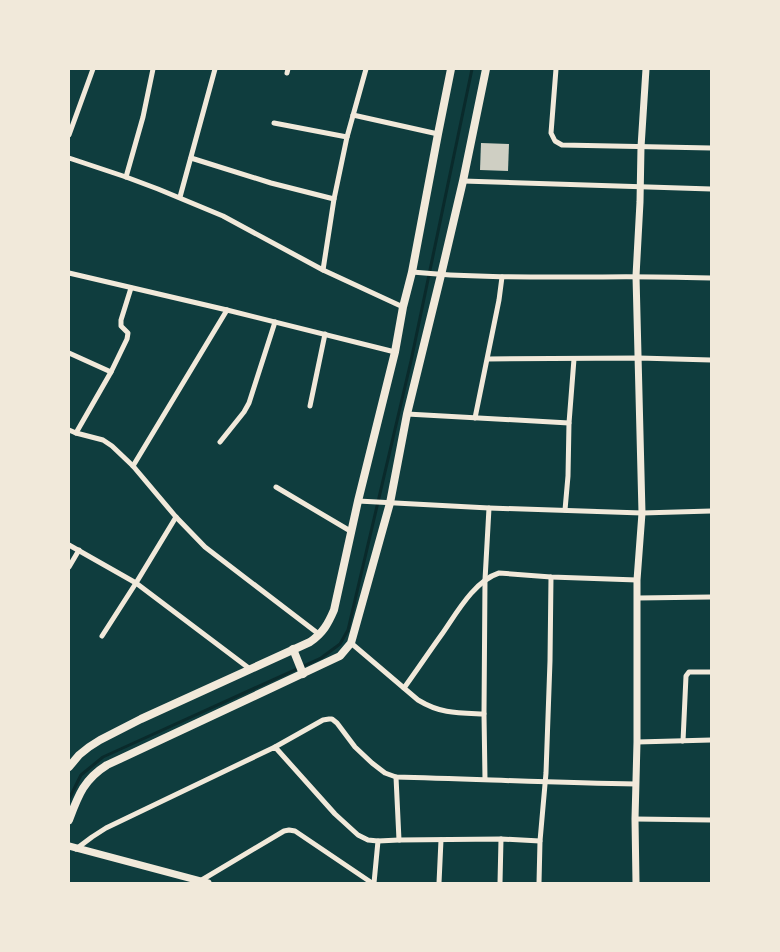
<svg xmlns="http://www.w3.org/2000/svg" width="780" height="952" font-family="Montserrat,sans-serif">
<rect width="100%" height="100%" fill="#0f3d3e"/>
<g fill="none" stroke-linecap="round" stroke-linejoin="round">
<path stroke="#0a2a2b" stroke-width="3" d="M69,799L81,775L103,757L321,658L340,644L348,630L411,361L472,69"/>
</g>
<path fill="#cfcfc3" d="M481,143L509,144L508,171L480,170Z"/>
<g fill="none" stroke-linecap="round" stroke-linejoin="round">
<g stroke="#f1e9da" stroke-width="5">
<path d="M556,69L551,133L555,141L562,145L711,148"/>
<path d="M287,73L288,69"/>
<path d="M353,115L438,134"/>
<path d="M274,123L347,137"/>
<path d="M69,135L93,69"/>
<path d="M69,158L126,177L158,189L223,216L323,270L403,307"/>
<path d="M191,158L271,183L334,199"/>
<path d="M126,177L143,117L153,69"/>
<path d="M463,181L711,189"/>
<path d="M180,197L215,69"/>
<path d="M323,270L334,199L347,137L366,69"/>
<path d="M412,272C474,278 535,277 596,277C635,276 673,277 711,278"/>
<path d="M69,273L227,310L395,352"/>
<path d="M69,353L111,372"/>
<path d="M488,359L639,358L711,360"/>
<path d="M310,406L325,334"/>
<path d="M407,414L569,423"/>
<path d="M475,418L499,300L502,277"/>
<path d="M69,430L76,433L103,440L112,446L133,466L176,517L205,547L320,635"/>
<path d="M76,433L111,372L127,339L128,333L121,326V320L131,288"/>
<path d="M220,442L244,412L249,403L275,322"/>
<path d="M133,466L227,310"/>
<path d="M276,487L352,532"/>
<path d="M358,501L489,508L642,513L711,511"/>
<path d="M565,510L568,476L569,423L574,359"/>
<path d="M69,545L136,583L250,669"/>
<path d="M69,567L79,550"/>
<path d="M638,598L711,597"/>
<path d="M102,636L136,583L176,517"/>
<path d="M351,643L418,700C441,714 458,713 484,714"/>
<path d="M404,688C417,670 429,652 442,634C456,614 474,581 499,573L551,577L637,580"/>
<path d="M683,741L686,676L689,672H711"/>
<path d="M637,742L711,740"/>
<path d="M275,747L323,720L329,719H332L337,723L355,747L372,763L385,773L396,777C476,779 556,783 636,784"/>
<path d="M396,777L399,840"/>
<path d="M485,779L484,714L485,580L489,508"/>
<path d="M635,819L711,820"/>
<path d="M76,849L92,837L106,828L275,747L335,814L358,835L368,840L378,841L399,840L501,839L540,841"/>
<path d="M200,881L284,831L289,830L295,831L372,883"/>
<path d="M374,883L378,841"/>
<path d="M439,883L441,840"/>
<path d="M500,883L501,839"/>
<path d="M539,883L540,841L546,773L550,661L551,577"/>
</g>
<g stroke="#f1e9da" stroke-width="7">
<path d="M69,846L208,883"/>
<path d="M636,883L635,819L637,742V580L642,513L636,276L640,202L641,147L646,69"/>
</g>
<g stroke="#f1e9da" stroke-width="8">
<path d="M293,649L303,674"/>
<path d="M69,767L79,755L89,747L100,740L141,719L310,642C323,633 328,624 334,610L358,501L395,352L403,307L412,272L438,134L451,69"/>
<path d="M69,820C78,796 84,779 107,765L340,656L351,643L390,503L407,414L441,275L463,181L486,69"/>
</g>
</g>
<rect width="780" height="952" fill="none" stroke="#f1e9da" stroke-width="140"/>
</svg>
